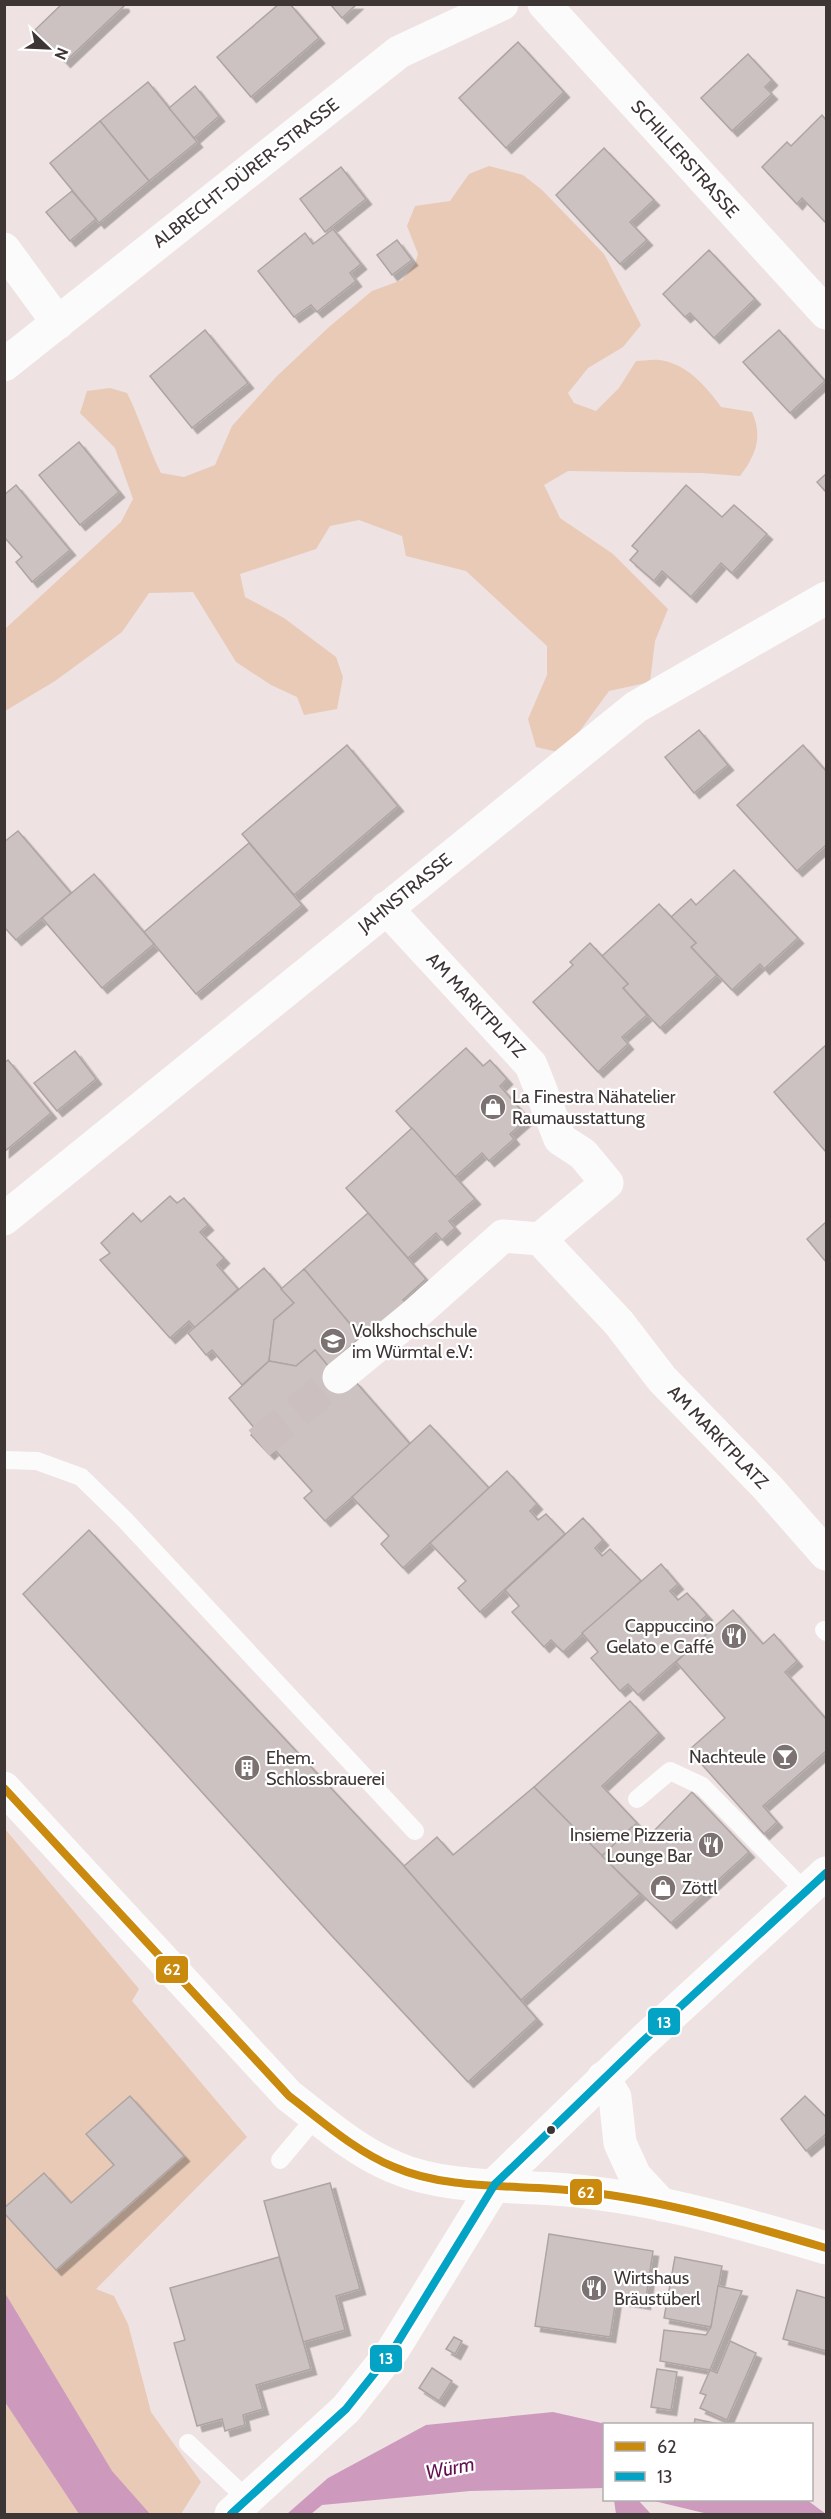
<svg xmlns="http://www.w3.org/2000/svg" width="831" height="2519" font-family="Cabin,sans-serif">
<defs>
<filter id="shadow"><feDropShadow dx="5.5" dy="5.5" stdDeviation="0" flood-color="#0004"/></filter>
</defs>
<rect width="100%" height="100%" fill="#eee2e2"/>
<g fill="#e8cab7">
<path d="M489,166L523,175L542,190L604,254L641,325L623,347L588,368L568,393L574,403L596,411L619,388L636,361C643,361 652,359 659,360C686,363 706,386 721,407L752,412C763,437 756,455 740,476L702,473L568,471L544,485L560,518L613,554L668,609L655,641L650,682L609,691L579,732L558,752L536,747L528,719L547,675V646L466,571L406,556L402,536L359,520L330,526L316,549L240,574L245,597L284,618L336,657L343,677L337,709L304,715L297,697L271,685L236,662L193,592L149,593L122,632L55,681L5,711V629L121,522L133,499L115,448L80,413L87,391L110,388L127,393C140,419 148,447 161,473L184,477L215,465L232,426L276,377L329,327L372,291L402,280L415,264L418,254L407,226L415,206L450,201L469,174Z"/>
<path d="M5,1829L139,1989L132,2001L247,2137L96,2289L114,2296L128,2324L151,2412L201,2482L181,2514H5Z"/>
</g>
<g fill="#cd9abd">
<path d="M5,2293L112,2471L150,2514H79L5,2402Z"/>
<path d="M553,2412L606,2424L604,2488L470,2491L322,2505L311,2514H287L328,2478L426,2425Z"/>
<path d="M614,2500H638L651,2514H616Z"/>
<path d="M650,2500H807L826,2514H708Z"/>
</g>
<g fill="#ccc2c1" stroke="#aea5a3" stroke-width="1.5" filter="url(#shadow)">
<path d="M62,4H123L124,6L65,62L35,30Z"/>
<path d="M279,4H290L319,38L251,97L217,57Z"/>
<path d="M330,4H357L342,18Z"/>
<path d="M518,42L564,92L506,148L459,98Z"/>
<path d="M748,54L772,80L765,87L772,94L732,131L701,98Z"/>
<path d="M148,82L197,142L149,181L100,121Z"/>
<path d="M195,86L219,116L194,138L169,108Z"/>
<path d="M822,115L826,120V223L802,198L797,204L762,167L787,142L791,146Z"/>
<path d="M100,121L149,181L99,223L50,163Z"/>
<path d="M604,148L654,200L630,222L647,240L620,264L556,195Z"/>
<path d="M341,167L366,199L325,232L300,199Z"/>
<path d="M72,191L96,219L70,241L46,212Z"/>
<path d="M333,229L361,264L350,273L356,281L317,312L311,305L294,317L258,271L305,233L313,244Z"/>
<path d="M397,240L412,260L392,275L377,255Z"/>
<path d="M709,250L755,299L714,338L690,313L685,317L663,294Z"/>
<path d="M205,330L248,383L192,428L150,376Z"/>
<path d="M779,330L825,381L790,413L743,362Z"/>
<path d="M79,442L119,492L80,525L39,475Z"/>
<path d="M826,474V492L817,482Z"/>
<path d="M16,485L70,550L32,582L16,562L22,557L4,537V495Z"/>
<path d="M686,485L722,517L734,505L767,534L732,573L721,563L691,597L662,571L654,581L630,560L638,551L632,546Z"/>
<path d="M699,730L728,765L694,793L665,757Z"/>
<path d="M347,745L398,806L294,895L242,834Z"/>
<path d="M803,745L826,771V845L797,871L737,805Z"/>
<path d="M18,831L71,893L16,940L4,927V842Z"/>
<path d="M249,843L302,905L196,994L144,932Z"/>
<path d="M734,870L798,938L764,969L760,964L732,990L691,947L696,943L671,917L691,899L696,905Z"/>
<path d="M94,874L154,944L102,988L42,918Z"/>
<path d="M659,904L696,943L691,947L717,975L660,1028L623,988L628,984L602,956Z"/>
<path d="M590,943L628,984L623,988L647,1015L622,1037L628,1044L598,1072L533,1002L573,965L570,962Z"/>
<path d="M826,1045V1152L774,1092Z"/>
<path d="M466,1048L483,1066L490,1060L507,1079L500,1086L528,1118L510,1134L514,1139L489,1161L482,1153L455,1177L396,1111Z"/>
<path d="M75,1051L96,1079L57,1111L34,1083Z"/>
<path d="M8,1060L51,1113L4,1152V1063Z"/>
<path d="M412,1128L475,1199L449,1221L455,1228L442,1240L436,1233L408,1258L346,1188Z"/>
<path d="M170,1196L177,1203L184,1198L208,1225L200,1232L224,1258L217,1265L238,1289L195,1328L189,1321L170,1338L100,1260L110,1253L101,1243L133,1213L141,1222Z"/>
<path d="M368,1213L426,1279L403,1300L408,1304L379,1330L375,1325L361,1337L304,1269Z"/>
<path d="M826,1222V1262L807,1239Z"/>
<path d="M264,1268L294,1303L274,1320L269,1361L242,1385L212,1350L206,1355L188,1333Z"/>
<path d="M304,1269L361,1337L328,1366L315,1350L296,1366L269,1361L274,1320L294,1303L281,1289Z"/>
<path d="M315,1350L328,1366L355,1381L411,1445L325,1521L304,1498L312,1491L274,1449L269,1454L251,1435L256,1430L229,1398L269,1361L296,1366Z"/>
<path d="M430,1425L489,1488L403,1568L381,1544L389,1536L352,1497Z"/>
<path d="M507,1471L537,1504L530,1511L538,1520L546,1514L565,1534L480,1612L458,1588L466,1581L430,1543Z"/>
<path d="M583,1518L603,1540L595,1548L602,1556L610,1549L641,1581L563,1652L551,1640L544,1647L512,1612L519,1606L505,1590Z"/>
<path d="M89,1530L404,1866L537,2019L468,2082L332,1936L23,1594Z"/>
<path d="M661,1564L678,1584L670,1591L678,1600L687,1593L707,1615L698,1623L708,1633L638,1695L628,1684L620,1691L591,1658L598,1652L582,1633Z"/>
<path d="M733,1610L763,1644L774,1634L797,1661L785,1672L826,1719V1751L763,1806L777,1822L764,1834L689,1750L725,1718L676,1662Z"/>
<path d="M630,1701L659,1733L602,1786L637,1823L602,1856L534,1787Z"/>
<path d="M534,1787L640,1894L521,2000L404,1866L437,1837L453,1855Z"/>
<path d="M692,1792L749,1852L671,1923L602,1856L632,1827L646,1839Z"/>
<path d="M130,2096L184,2156L56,2270L4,2213V2208L44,2173L71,2203L114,2165L86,2134Z"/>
<path d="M805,2096L826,2117V2134L806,2151L781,2119Z"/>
<path d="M330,2183L360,2289L336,2296L345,2330L303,2342L264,2201Z"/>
<path d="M549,2234L653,2251L645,2304L616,2299L610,2337L535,2326Z"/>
<path d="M279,2257L311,2369L256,2385L263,2409L243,2415L245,2425L225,2431L222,2419L197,2426L174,2343L185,2340L170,2288Z"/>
<path d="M675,2257L722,2266L711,2327L664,2318Z"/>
<path d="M718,2286L742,2291L710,2370L660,2361L664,2330L706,2335L711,2327Z"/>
<path d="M797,2290L826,2298V2351L783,2339Z"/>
<path d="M454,2337L462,2341L455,2354L446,2349Z"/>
<path d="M730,2341L756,2353L727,2420L700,2408L706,2395L700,2393L710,2370L717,2373Z"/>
<path d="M432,2368L452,2381L439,2401L419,2388Z"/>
<path d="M657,2369L677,2372L671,2410L651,2407Z"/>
<path d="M695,2419L719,2424H694Z"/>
</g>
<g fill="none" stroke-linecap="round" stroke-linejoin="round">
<path stroke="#cbbfbf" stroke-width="33" stroke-dasharray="33 16" stroke-linecap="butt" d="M259,1443L339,1377"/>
<g stroke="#fcfbfb" stroke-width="18">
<path d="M4,1460L37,1461L81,1477L125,1520L415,1831"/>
<path d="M824,1630L826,1632"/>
<path d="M637,1799L670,1771L702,1786L806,1892"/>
<path d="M280,2160L316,2117"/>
<path d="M188,2443L247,2499"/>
</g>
<g stroke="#fcfbfb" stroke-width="33">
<path d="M544,4L826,313"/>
<path d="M4,249L58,323"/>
<path d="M4,365L399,52L502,4"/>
<path d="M4,1219L636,707L826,598"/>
<path d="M540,1239L619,1323L662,1379L767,1487L826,1554"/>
<path d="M339,1377L412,1317L503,1236L540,1239L607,1183L583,1154L560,1139L531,1065L386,908"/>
<path d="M603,2078L615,2097L620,2143L635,2176L662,2205"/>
<path d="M495,2184L643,2041L826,1873"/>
</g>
<g stroke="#fcfbfb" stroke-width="33">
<path d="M4,1788L289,2096C322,2121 355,2151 394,2167C449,2191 519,2184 578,2191C663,2200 745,2224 826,2248"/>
<path d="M231,2514L346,2409L393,2350L495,2184"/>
</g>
<g stroke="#fff" stroke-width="12">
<path id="bus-1" d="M4,1788L289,2096C322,2121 355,2151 394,2167C449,2191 519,2184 578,2191C663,2200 745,2224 826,2248"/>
</g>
<g stroke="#fff" stroke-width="12">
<path id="bus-2" d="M231,2514L346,2409L393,2350L495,2184L643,2041L826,1873"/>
</g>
<use href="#bus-1" stroke="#c98a0d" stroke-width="8"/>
<use href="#bus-2" stroke="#03a3c6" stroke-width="8"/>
</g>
<defs>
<g id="shop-disc" transform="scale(1.35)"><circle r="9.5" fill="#7c7272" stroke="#fff"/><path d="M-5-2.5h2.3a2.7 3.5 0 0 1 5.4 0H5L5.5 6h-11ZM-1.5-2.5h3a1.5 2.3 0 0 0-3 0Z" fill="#fff"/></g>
<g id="university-disc" transform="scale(1.35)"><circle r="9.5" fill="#7c7272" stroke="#fff"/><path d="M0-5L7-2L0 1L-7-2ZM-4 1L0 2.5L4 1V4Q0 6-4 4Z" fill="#fff"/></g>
<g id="restaurant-disc" transform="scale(1.35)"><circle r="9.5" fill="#7c7272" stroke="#fff"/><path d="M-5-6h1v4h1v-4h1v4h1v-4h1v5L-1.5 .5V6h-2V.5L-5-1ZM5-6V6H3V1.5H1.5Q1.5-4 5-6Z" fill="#fff"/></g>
<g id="bar-disc" transform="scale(1.35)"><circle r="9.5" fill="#7c7272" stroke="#fff"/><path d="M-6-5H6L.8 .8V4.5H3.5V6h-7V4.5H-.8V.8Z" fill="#fff"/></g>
<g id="building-disc" transform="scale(1.35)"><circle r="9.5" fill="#7c7272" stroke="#fff"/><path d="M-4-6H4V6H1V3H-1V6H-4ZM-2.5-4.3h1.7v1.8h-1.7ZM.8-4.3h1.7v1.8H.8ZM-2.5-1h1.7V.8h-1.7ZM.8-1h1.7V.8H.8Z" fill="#fff"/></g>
</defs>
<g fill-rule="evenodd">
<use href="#shop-disc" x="493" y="1107"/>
<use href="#university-disc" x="333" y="1341"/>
<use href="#restaurant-disc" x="734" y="1636"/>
<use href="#bar-disc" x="785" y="1757"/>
<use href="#building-disc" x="247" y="1768"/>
<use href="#restaurant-disc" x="711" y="1845"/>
<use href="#shop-disc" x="663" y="1888"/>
<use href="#restaurant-disc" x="594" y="2288"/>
</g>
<circle fill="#3e3535" stroke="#fff" stroke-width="2" cx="551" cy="2130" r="5"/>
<g text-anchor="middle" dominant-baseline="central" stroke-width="4.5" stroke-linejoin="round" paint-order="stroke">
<g font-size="18" fill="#3e3535" stroke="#fff">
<text transform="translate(685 159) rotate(48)">SCHILLERSTRASSE</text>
<text transform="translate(246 173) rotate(-38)">ALBRECHT-DÜRER-STRASSE</text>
<text transform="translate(405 893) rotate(-39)">JAHNSTRASSE</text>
<text transform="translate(476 1005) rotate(47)">AM MARKTPLATZ</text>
<text transform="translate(718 1437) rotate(46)">AM MARKTPLATZ</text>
</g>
<g font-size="18" fill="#3e3535" stroke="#fff" text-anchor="start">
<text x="512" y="1097">La Finestra Nähatelier<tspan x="512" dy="21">Raumausstattung</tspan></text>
<text x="352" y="1331">Volkshochschule<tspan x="352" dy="21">im Würmtal e.V:</tspan></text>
<text x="714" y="1626" text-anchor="end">Cappuccino<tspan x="714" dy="21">Gelato e Caffé</tspan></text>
<text x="766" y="1757" text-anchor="end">Nachteule</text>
<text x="266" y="1758">Ehem.<tspan x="266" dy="21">Schlossbrauerei</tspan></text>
<text x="692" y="1835" text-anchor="end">Insieme Pizzeria<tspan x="692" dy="21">Lounge Bar</tspan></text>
<text x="682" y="1888">Zöttl</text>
<text x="614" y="2278">Wirtshaus<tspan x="614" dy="21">Bräustüberl</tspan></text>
</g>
<g font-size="20" font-style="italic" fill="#631053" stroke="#fff">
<text transform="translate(450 2468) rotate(-11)">Würm</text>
</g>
</g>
<g stroke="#fff" stroke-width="2">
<rect x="155" y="1955" width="34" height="29" rx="6" fill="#c98a0d"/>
<rect x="647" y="2007" width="34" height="29" rx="6" fill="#03a3c6"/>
<rect x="569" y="2178" width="34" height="28" rx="6" fill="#c98a0d"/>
<rect x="369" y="2344" width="34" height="29" rx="6" fill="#03a3c6"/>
</g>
<g font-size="16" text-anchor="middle" font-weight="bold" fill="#fff">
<text x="172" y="1975">62</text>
<text x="664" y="2028">13</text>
<text x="586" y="2198">62</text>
<text x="386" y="2364">13</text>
</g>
<rect width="831" height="2519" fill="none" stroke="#3e3535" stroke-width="12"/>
<rect x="603" y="2423" width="210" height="78" fill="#ffffff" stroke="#b2aeae" stroke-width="1.5"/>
<rect x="615" y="2442" width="30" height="9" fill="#c98a0d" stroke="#b2aeae" stroke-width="1.5"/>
<text x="657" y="2453" font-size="18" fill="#3e3535">62</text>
<rect x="615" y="2472" width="30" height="9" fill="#03a3c6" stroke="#b2aeae" stroke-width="1.5"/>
<text x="657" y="2483" font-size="18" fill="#3e3535">13</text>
<g transform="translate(48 48) rotate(113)" stroke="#ffffff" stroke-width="4.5" paint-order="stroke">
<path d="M0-4.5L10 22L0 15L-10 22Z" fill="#3e3535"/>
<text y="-9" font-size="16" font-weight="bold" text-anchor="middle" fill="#3e3535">N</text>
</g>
</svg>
